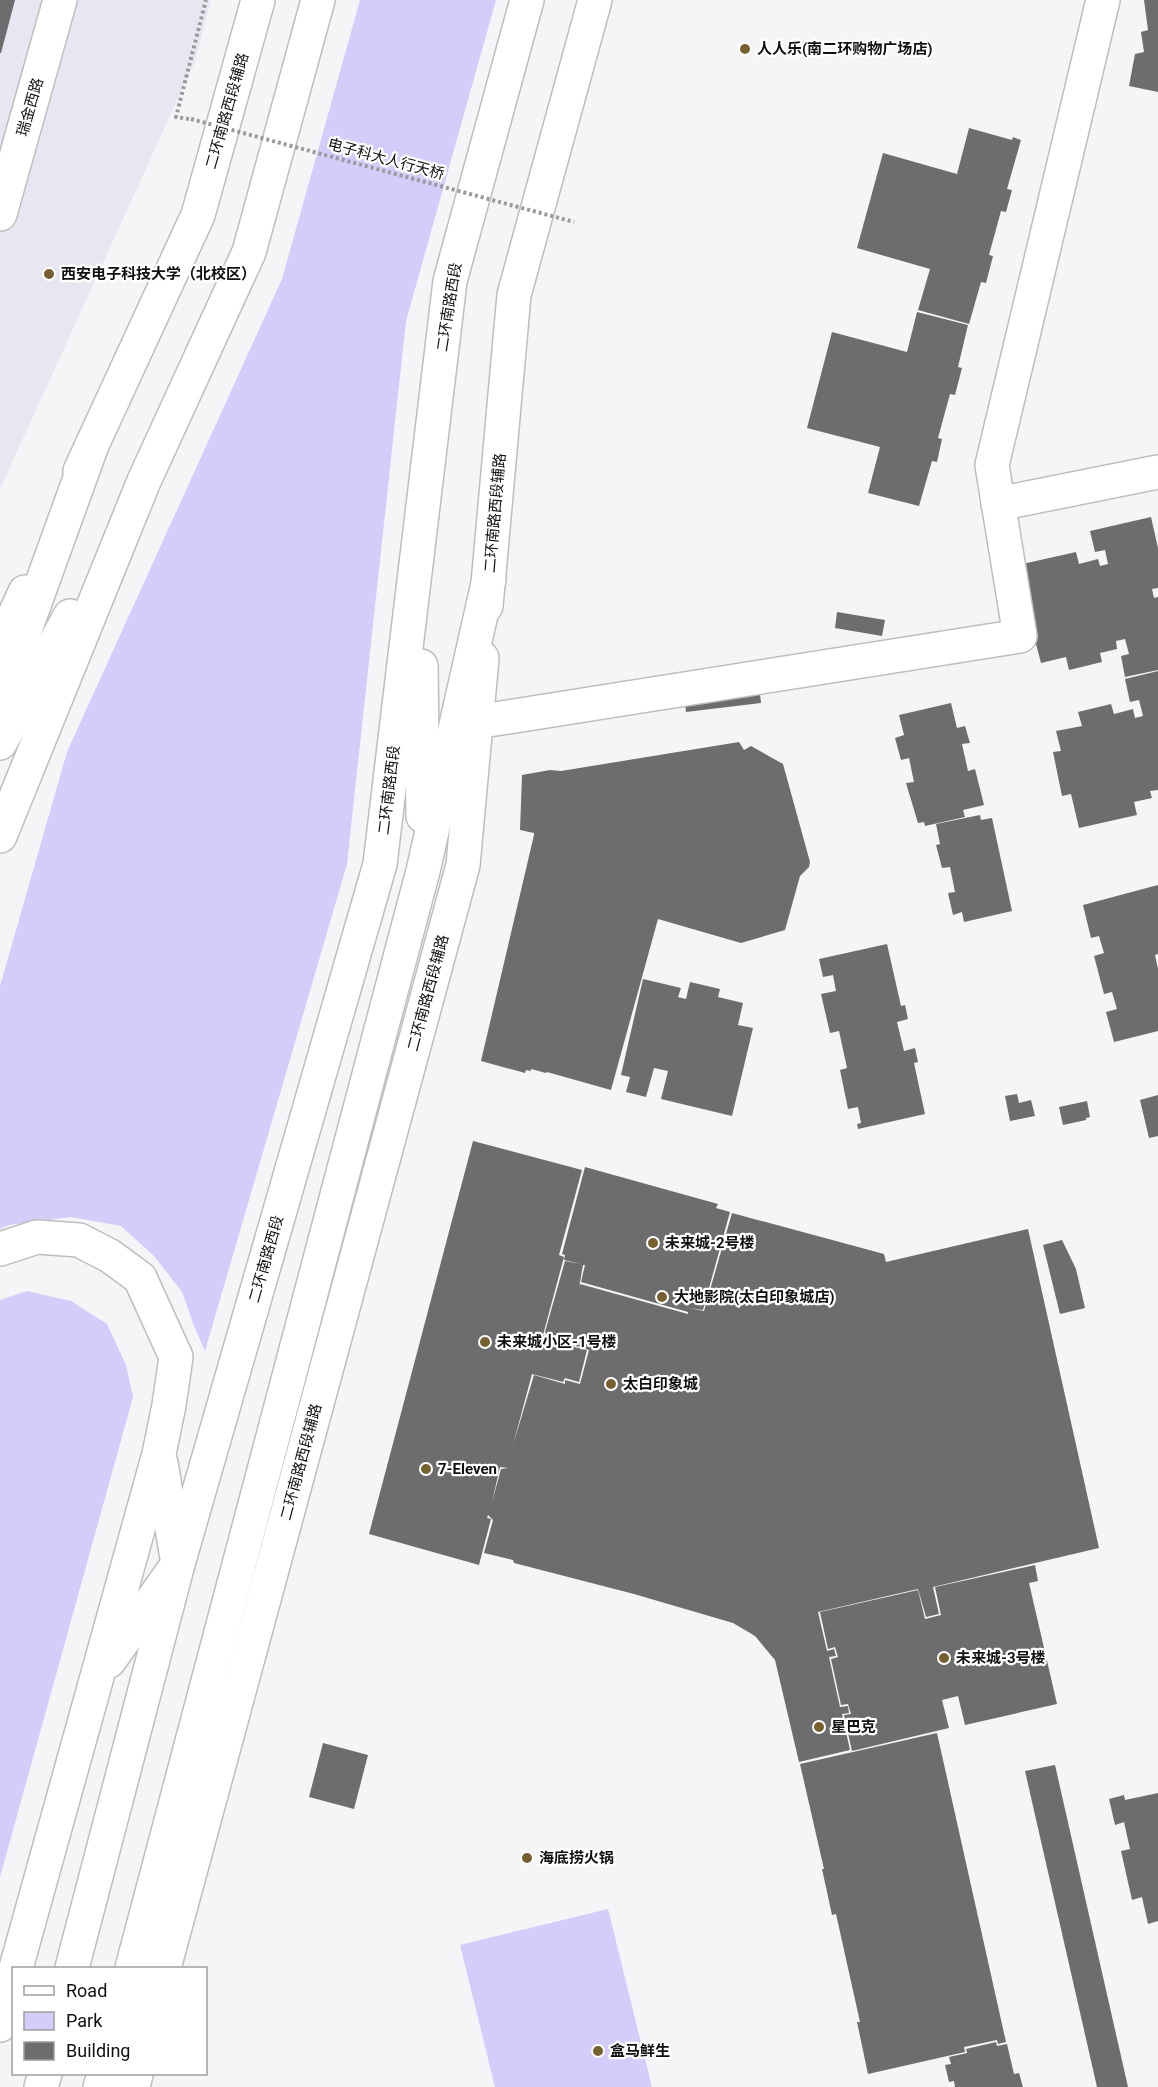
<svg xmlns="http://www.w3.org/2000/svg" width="1158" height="2087" font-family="Roboto,'Noto Sans SC',sans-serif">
<rect width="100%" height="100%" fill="#f5f5f8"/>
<path fill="#e8e7f1" d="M0,0H211L196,59L0,489Z"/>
<g fill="#d4ccf9">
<path d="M360,0H496L406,321L347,864L205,1351L194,1326L182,1292L154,1256L121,1226L71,1217L9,1225L0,1229V986L67,752L282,279Z"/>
<path d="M27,1291L71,1301L107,1324L126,1365L133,1397L0,1877V1300Z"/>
<path d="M608,1909L652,2087H495L460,1945Z"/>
</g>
<g fill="#6d6d6f" fill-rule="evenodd">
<path d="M0,0H15L1,53H0Z"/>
<path d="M1144,0H1158V92L1129,86L1135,54L1144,52L1141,32L1148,30Z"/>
<path d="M969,128L1012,140L1013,137L1021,140L1007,189L1012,190L1006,212L1001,211L989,255L993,256L986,283L981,282L969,324L918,310L930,269L857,248L883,153L957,174Z"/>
<path d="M917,312L968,325L958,367L962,368L955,395L950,394L938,438L942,439L937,462L932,461L919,506L868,493L880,447L807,428L832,332L907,352Z"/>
<path d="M1151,517L1158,548V588L1152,589L1154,598L1158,597V670L1125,677L1121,656L1129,654L1125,639L1116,641L1117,649L1100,653L1102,662L1069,670L1066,657L1041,663L1036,644L1028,646L1018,565L1076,552L1079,564L1098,559L1100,566L1108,564L1105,550L1095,552L1090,531Z"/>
<path d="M837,612L885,620L882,636L835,628Z"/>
<path d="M1158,671V790L1150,791L1152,798L1134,802L1137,815L1079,828L1071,794L1062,796L1053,752L1061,751L1056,731L1082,726L1078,712L1111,704L1114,714L1133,709L1135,718L1143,716L1139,700L1130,702L1125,679Z"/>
<path d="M758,676L761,703L686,712L682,678Z"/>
<path d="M951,703L957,728L965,726L970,743L962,744L968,771L975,769L984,805L963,810L965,817L925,826L924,822L918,823L906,783L914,782L909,758L901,760L895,738L904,735L899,715Z"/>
<path d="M739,742L744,750L751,746L783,764L810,862L809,867L800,876L785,930L741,943L658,919L611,1090L547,1072L546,1073L531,1069V1071L526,1070L525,1073L481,1061L534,835V833L520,830L522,775L550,770L561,771Z"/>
<path d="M980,815L981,820L992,818L1012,911L964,922L962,912L953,915L948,893L955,892L950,867L942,868L936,845L940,844L936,824Z"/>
<path d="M1158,885V954L1155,955L1158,969V1031L1114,1042L1106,1012L1117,1009L1112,992L1104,994L1094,956L1104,953L1099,936L1091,938L1083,905Z"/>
<path d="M887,944L901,1006L905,1005L908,1019L897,1022L904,1051L915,1048L918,1062L914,1063L925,1114L858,1129L857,1124L861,1123L858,1107L848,1109L840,1070L847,1068L839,1031L830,1033L821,994L836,991L833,975L823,977L819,959Z"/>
<path d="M643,979L681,988L678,997L686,999L690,982L720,989L718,997L743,1003L738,1025L753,1028L732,1116L661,1099L668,1071L654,1068L646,1097L626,1092L630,1077L621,1075Z"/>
<path d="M1017,1094L1019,1103L1031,1100L1035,1116L1010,1121L1005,1096Z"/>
<path d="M1158,1095V1136L1149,1138L1140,1100Z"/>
<path d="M1087,1101L1090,1117L1086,1118V1120L1063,1125L1059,1107Z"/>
<path d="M473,1141L582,1170L559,1255L564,1257L543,1335L575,1343L574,1347L587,1350L579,1382L565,1378L563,1382L532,1374L513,1445L534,1375L565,1384V1380L580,1384L589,1350L576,1346V1342L546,1334L545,1332L565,1261L580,1264L564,1260L565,1255L562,1254L585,1167L718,1204L716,1208L730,1212L703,1310L689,1308L704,1311L732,1213L884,1254L886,1262L1028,1229L1099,1548L933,1587L939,1614L926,1617L918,1589L818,1612L827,1651L834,1649L836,1656L829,1657L840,1707L848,1706L849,1713L842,1714L850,1750L799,1762L775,1660L755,1636L733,1623L634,1594L514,1563L513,1560L484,1553L493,1520L488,1515L487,1518L491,1519L479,1565L369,1534ZM583,1265H585L581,1282L688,1312V1314L580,1284L579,1288ZM500,1467L508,1468L501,1469L492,1502Z"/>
<path d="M1062,1240L1076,1269L1085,1308L1060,1314L1043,1245Z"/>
<path d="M1035,1565L1038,1581L1029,1583L1057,1704L965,1725L958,1696L942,1700L949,1728L852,1751L844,1715L851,1714L848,1704L841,1705L831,1659L838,1657L835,1647L828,1649L820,1612L918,1590L925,1619L941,1615L935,1587Z"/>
<path d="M937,1733L1006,2042L998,2044L997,2040L964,2047L965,2052L868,2074L857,2022H860L836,1914L832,1915L822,1869H824L800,1764Z"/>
<path d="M323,1743L368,1755L354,1809L309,1797Z"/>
<path d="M1055,1765L1128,2087H1097L1025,1771Z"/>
<path d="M1158,1793V1921L1148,1924L1142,1897L1132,1900L1121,1851L1130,1849L1124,1822L1115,1825L1109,1799L1124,1795L1125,1800Z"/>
<path d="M996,2042L997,2046L1007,2044L1014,2074L1019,2073L1023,2087H955L954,2081L949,2082L945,2065L951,2064L949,2057L967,2053L966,2049Z"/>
</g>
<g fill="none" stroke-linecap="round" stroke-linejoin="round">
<g stroke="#bebec1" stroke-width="36">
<g id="minor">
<path d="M0,214L60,0"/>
<path d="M80,471L198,215L258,0"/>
<path d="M998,504L1158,472"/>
<path d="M486,606L514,295L595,0"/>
<path d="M0,647L25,592"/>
<path d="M476,722L1020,636L992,465L1103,0"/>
<path d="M164,1968L463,865L482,658"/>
<path d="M133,2087L136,2074"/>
</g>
</g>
<g stroke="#bebec1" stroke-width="36">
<g id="highway">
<path d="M421,666L423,816"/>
<path d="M0,699L92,445"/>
<path d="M0,743L70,616"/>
<path d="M0,836L144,481L249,252L318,0"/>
<path d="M0,1249L37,1237L79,1240L110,1256L140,1278L176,1357L169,1405L159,1454L16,1968"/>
<path d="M109,1661L178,1564L161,1463"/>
<path d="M72,1968L178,1564L380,864L450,281L527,0"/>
<path d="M132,1968L423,871L489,579"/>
<path d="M0,2025L14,1976"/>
<path d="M41,2087L45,2074"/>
<path d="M100,2087L104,2074"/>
</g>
</g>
<path stroke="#9a9a9c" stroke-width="4" stroke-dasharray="3 3" stroke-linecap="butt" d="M189,119L176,117L206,0"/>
<use href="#minor" stroke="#fff" stroke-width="33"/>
<use href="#highway" stroke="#fff" stroke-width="33"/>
<path stroke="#9a9a9c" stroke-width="4" stroke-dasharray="3 3" stroke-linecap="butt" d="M191,119L574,222"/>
</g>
<g fill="#776030" stroke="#fff" stroke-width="2">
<circle cx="745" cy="49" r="6"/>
<circle cx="49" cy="274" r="6"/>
<circle cx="653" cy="1243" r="6"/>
<circle cx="662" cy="1297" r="6"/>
<circle cx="485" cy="1342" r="6"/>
<circle cx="611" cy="1384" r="6"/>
<circle cx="426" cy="1469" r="6"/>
<circle cx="944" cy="1658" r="6"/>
<circle cx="819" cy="1727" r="6"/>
<circle cx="527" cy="1858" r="6"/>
<circle cx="598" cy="2051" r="6"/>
</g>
<g text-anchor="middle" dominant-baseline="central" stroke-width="4.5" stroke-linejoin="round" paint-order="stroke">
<g font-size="15" font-weight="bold" fill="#101011" stroke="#fff" text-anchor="start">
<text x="757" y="49">人人乐(南二环购物广场店)</text>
<text x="61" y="274">西安电子科技大学（北校区）</text>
<text x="665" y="1243">未来城-2号楼</text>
<text x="674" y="1297">大地影院(太白印象城店)</text>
<text x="497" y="1342">未来城小区-1号楼</text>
<text x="623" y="1384">太白印象城</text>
<text x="438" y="1469">7-Eleven</text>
<text x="956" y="1658">未来城-3号楼</text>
<text x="831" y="1727">星巴克</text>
<text x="539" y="1858">海底捞火锅</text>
<text x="610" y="2051">盒马鲜生</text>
</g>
<g font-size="15" fill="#101011" stroke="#fff">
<text transform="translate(30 107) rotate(-74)">瑞金西路</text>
<text transform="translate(227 111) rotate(-74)">二环南路西段辅路</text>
<text transform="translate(386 159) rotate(15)">电子科大人行天桥</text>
<text transform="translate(449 307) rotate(-81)">二环南路西段</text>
<text transform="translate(495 513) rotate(-85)">二环南路西段辅路</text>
<text transform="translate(389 790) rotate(-83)">二环南路西段</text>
<text transform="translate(428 993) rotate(-75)">二环南路西段辅路</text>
<text transform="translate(266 1259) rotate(-74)">二环南路西段</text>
<text transform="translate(301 1462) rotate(-75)">二环南路西段辅路</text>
</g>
</g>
<rect x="12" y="1967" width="195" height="108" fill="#ffffff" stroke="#9f9fa0" stroke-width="1.5"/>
<rect x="24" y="1986" width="30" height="9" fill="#ffffff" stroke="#9f9fa0" stroke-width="1.5"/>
<text x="66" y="1997" font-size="18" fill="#101011">Road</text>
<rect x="24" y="2012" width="30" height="18" fill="#d4ccf9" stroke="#9f9fa0" stroke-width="1.5"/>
<text x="66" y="2027" font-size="18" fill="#101011">Park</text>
<rect x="24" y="2042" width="30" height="18" fill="#6d6d6f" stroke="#9f9fa0" stroke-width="1.5"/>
<text x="66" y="2057" font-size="18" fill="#101011">Building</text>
</svg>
